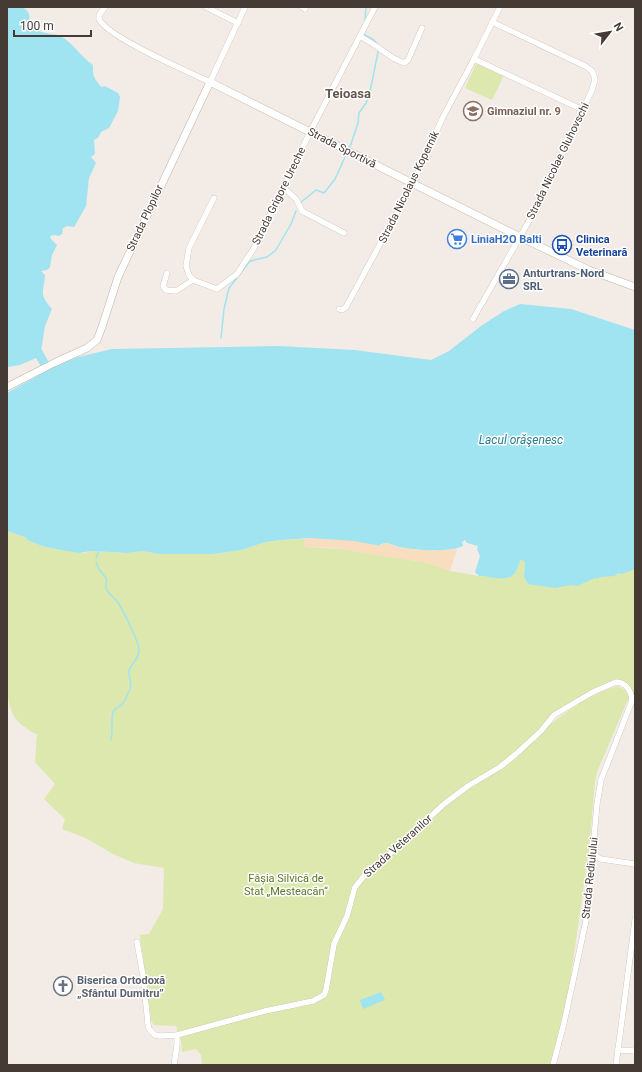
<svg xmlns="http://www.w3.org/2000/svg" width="642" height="1072" font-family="Roboto,sans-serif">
<rect width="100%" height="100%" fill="#f3ebe5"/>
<g fill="#dce8ad">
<path d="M476,64L504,75L492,100L465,88Z"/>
<path d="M7,531L25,537L29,541L45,547L84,553L91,551L128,553L142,551L159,554H213L241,550L266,542L281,540L304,539L305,547L344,549L428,563L450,571L479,576L506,578L514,575L520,561L522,560L525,562L524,577L528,584L635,566V694L632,700L630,692L620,682L603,687L554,715L534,738C559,717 586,695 618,686L625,690L629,697L597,772L595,782L589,850L577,933L569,989L558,1037L554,1065H202L201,1055L196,1049L182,1052L181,1041L176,1026L154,1025L151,1021L140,935L149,934L163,909L164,868L134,863L111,853L86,838L62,829L65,819L44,799L55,784L35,762L37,734C31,732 28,729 23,726C10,715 10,707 7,691Z"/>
</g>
<path fill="#f8debf" d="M311,538H353L378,546L386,543L397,547L419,550L427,549L434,551L437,550H448L457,549L450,571L428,563L357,552L337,548L305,547L304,539Z"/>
<g fill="#a0e4f1">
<path d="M7,7H23C33,16 29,16 28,27C34,29 41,32 46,33C52,34 57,34 62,37C74,44 81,57 93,65C93,67 93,69 93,72C93,78 98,82 101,87L105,86L118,93L120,97L118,111L109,128L101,132L98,138L94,140L95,154L91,157L96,163L89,178L86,206L74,227L67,226L63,228L62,234L59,236L54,235L50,236L51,239L57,245L52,255L50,267L47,270L41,271L45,275C44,292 38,293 52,309L45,326L41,351L40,352V355H36V358L20,365L8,367H7Z"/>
<path d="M520,304L571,309L635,330V569L622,574L619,573L614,576L600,577L597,579L595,578L577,586L571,585L555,588L528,584L524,577L525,562L522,560L520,561C519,565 517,569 515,573C509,583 489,576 479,576L475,572L480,556L477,549L478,546L467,543L465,540L462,542L463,546C448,553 416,550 399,547C395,546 391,544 387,543C383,543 381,544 378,546L376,545L354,541L311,538L281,540L266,542L241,550L213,554H159L142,551L128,553L91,551L79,553L45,547L29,541L25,537L7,531V393L53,367L78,357L112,349L278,346L355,350L431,360L449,351L481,326L504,311Z"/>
<path d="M381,992L385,1000L363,1009L360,1000Z"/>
</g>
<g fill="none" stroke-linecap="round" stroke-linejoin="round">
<g stroke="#a0e4f1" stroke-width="1.5">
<path d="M365,19L366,7"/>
<path d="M363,34L374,40L377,44"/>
<path d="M350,147L358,123L359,113L366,103L370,92L378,52"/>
<path d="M300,203L316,190L324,193L335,179L346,155"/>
<path d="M221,338L224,309L229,288L250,261L267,257L276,250L291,224L296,211"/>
<path d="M96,558L99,551"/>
<path d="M96,562L99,569L106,578C107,582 106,584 106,587C106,593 114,597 117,601C123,610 137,638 139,649C140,658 132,663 129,670C127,678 134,682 129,691C128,693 124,703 122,704C119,708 115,707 113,712C111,718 113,732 111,740"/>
</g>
<path stroke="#a0e4f1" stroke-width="9" d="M34,345L48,370L52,372"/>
<g stroke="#c1b3aa" stroke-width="6">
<g id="minor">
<path d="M105,7L99,15V19C107,37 189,72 210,82L245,7"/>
<path d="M206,7L238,23"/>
<path d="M302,7L305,9"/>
<path d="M360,36L376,46L393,58L404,63L408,60L422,28"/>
<path d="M474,59L583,110"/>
<path d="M284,188L296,199L302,211L344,233"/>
<path d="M214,198L189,248L186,266L189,275L193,280L217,289L237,274L254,248L310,132L375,7"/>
<path d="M167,273L163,286L166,290L176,291L193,280"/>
<path d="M339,309L342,310L346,307L413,183L443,117L474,59L500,7"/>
<path d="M473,319L529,221L557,165L592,90L595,80L594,76L592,71L585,66L492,22"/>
<path d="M593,853L597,857L601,859L635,864"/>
<path d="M137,942L143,976L148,1024L149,1029L155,1035L160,1036L177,1035L265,1011L313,1001L324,995L326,990L334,944L347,916L355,887L365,875L401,844L444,804L468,786L500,767L516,754L541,731L554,715L593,692L616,682C626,682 631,691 632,700"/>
<path d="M618,1050L635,1051"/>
<path d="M174,1065L177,1045V1035"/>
<path d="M553,1065L564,1023L587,916L597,804L601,780L633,698"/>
<path d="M616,1065L635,920"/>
</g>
</g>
<g stroke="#c1b3aa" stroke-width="8">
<path id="tertiary" d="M7,387L54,363L87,348L97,340L102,327L118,277L210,82L520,237L589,270L635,287"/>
</g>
<use href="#minor" stroke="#fff" stroke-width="5.5"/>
<use href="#tertiary" stroke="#fff" stroke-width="7"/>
</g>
<defs>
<g id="school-ring" transform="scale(1)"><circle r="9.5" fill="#fff" stroke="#8d6e63" stroke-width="1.5"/><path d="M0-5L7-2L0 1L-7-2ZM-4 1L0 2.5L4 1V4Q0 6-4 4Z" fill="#8d6e63"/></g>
<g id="supermarket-ring" transform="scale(1)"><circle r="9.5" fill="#fff" stroke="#3f7fe0" stroke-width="1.5"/><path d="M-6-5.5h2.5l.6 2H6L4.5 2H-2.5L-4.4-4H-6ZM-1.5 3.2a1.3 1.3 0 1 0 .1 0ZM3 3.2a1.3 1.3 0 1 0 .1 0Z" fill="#3f7fe0"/></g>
<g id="bus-ring" transform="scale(1)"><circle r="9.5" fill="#fff" stroke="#1a4fb4" stroke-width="1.5"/><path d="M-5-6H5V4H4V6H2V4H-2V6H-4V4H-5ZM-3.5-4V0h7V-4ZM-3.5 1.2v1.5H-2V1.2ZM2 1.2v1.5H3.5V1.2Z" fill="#1a4fb4"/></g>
<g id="office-ring" transform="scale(1)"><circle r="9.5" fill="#fff" stroke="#5c6f8a" stroke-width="1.5"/><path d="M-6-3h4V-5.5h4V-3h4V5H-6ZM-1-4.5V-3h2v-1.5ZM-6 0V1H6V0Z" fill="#5c6f8a"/></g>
<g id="church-ring" transform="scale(1)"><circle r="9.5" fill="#fff" stroke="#6b7280" stroke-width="1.5"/><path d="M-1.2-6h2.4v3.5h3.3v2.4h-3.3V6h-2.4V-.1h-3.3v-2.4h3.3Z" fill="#6b7280"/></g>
</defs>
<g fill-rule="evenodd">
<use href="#school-ring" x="473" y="111"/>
<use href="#supermarket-ring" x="457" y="239"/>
<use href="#bus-ring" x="562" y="245"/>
<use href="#office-ring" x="509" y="279"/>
<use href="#church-ring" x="63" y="986"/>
</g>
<g text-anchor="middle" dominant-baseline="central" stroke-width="3" stroke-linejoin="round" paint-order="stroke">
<g font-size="11" font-weight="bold" fill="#785e54" stroke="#fff" text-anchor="start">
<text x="487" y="111">Gimnaziul nr. 9</text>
</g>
<g font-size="11" fill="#453a34" stroke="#fff">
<text transform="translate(342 148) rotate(27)">Strada Sportivă</text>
<text transform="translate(558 161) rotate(-64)">Strada Nicolae Gluhovschi</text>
<text transform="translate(409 187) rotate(-64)">Strada Nicolaus Kopernik</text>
<text transform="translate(279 196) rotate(-64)">Strada Grigore Ureche</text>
<text transform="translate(145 218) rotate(-65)">Strada Plopilor</text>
<text transform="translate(398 846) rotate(-42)">Strada Veteranilor</text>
<text transform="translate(590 878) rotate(-84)">Strada Rediulului</text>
</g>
<g font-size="11" font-weight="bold" fill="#366cbe" stroke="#fff" text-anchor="start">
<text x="471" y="239">LiniaH2O Balti</text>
</g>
<g font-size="11" font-weight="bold" fill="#164399" stroke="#fff" text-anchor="start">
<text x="576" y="239">Clinica<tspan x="576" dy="13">Veterinară</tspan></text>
</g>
<g font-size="11" font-weight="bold" fill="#4e5e75" stroke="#fff" text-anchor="start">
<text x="523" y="273">Anturtrans-Nord<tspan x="523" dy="13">SRL</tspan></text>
</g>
<g font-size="11" fill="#5a7727" stroke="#fff">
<text x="286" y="878">Fâșia Silvică de<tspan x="286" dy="13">Stat „Mesteacăn“</tspan></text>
</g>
<g font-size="11" font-weight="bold" fill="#5b616d" stroke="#fff" text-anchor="start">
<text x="77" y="980">Biserica Ortodoxă<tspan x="77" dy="13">„Sfântul Dumitru”</tspan></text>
</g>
<g font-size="12" font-style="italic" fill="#277f92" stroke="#fff">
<text x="521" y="440">Lacul orăşenesc</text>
</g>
<g font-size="13" font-weight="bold" fill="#68554c" stroke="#fff">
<text x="348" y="93">Teioasa</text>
</g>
</g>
<rect width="642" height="1072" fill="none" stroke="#453a34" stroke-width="16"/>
<g transform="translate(610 32) rotate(59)" stroke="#ffffff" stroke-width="3" paint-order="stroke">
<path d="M0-3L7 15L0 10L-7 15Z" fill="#453a34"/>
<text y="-6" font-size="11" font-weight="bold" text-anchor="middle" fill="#453a34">N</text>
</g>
<path d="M14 30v6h77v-6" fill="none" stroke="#453a34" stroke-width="2"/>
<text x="20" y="30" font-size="12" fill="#453a34" stroke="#ffffff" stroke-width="3" paint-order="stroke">100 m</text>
</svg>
